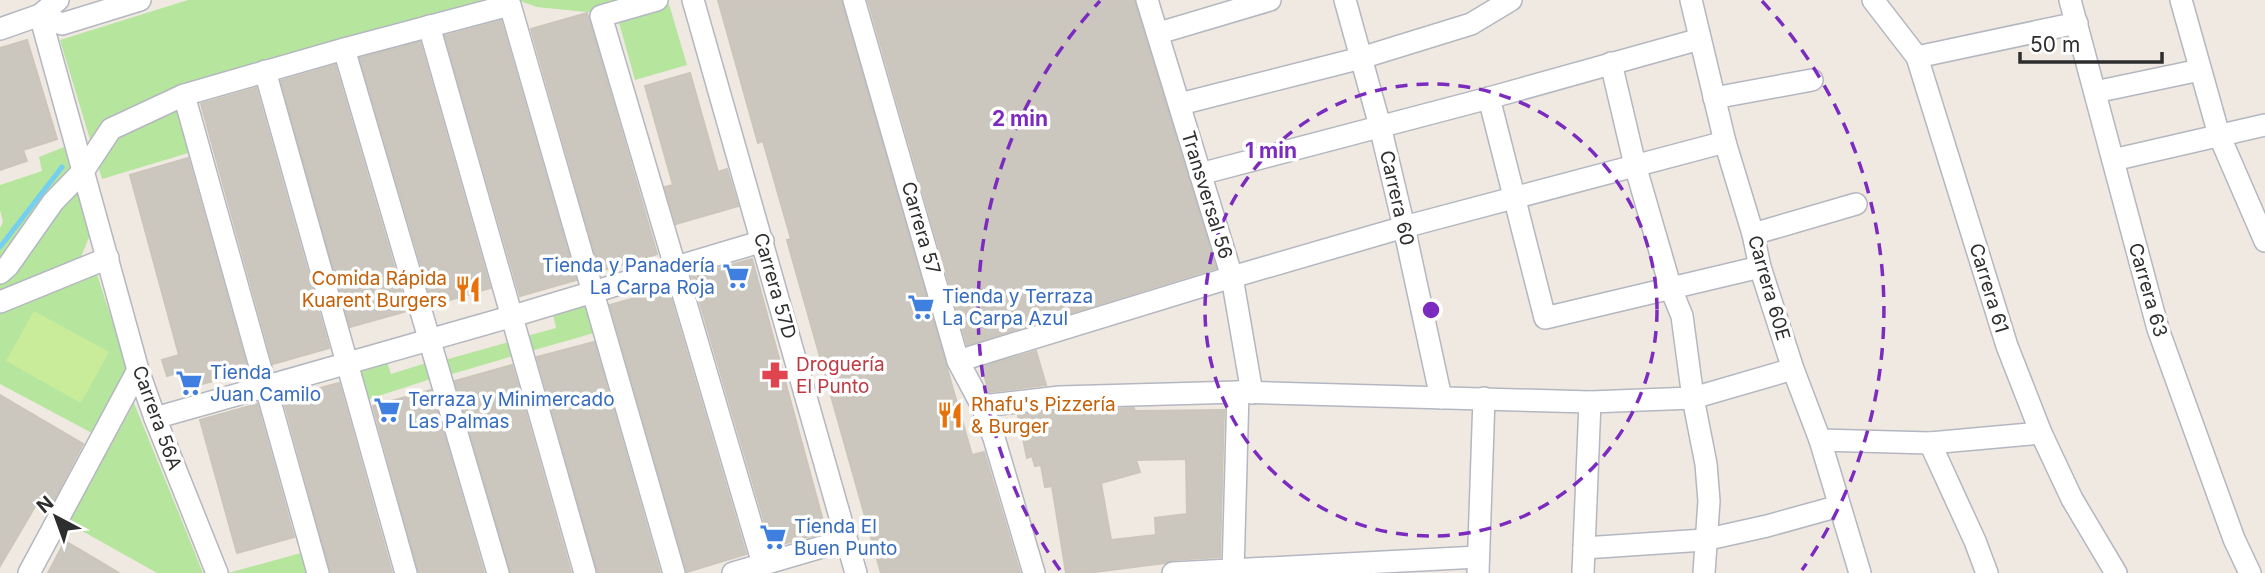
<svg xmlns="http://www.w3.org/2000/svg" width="2265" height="573" font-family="Inter,sans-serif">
<rect width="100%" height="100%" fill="#efe9e1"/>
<g fill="#b6e59e">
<path d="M188,0H488L177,87L195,151L102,179L60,40Z"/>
<path d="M517,0H641L596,13L537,7Z"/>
<path d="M669,4L687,65L635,80L618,19Z"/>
<path d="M64,147L90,235L80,259L0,294V228L3,222L0,210V185L42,171L39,157Z"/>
<path d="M96,271L127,367L92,433L0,384V310Z"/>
<path d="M586,305L594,333L531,351L527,336L556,328L553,315Z"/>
<path d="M509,342L513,356L445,376L441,361Z"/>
<path d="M387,362L391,374L426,363L431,379L366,400L357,371Z"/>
<path d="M134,403L203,573H157L68,523Z"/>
<path d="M301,553L307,573H228Z"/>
</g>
<path fill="#c9ec9a" d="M34,311L109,352L81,403L6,361Z"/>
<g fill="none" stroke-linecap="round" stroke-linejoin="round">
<path stroke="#75cff0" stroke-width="5" d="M0,247L62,167"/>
</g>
<g fill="#cbc7bf" stroke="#cbc5ba" stroke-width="2" fill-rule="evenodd">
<path d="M718,0H841L972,455L984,452L1020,573H881L787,240L791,239L763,141L758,143Z"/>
<path d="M868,0H1134L1216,268L967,345Z"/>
<path d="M587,13L657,254L600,271L531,29Z"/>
<path d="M501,21L576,280L520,296L445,36Z"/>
<path d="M27,40L57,139L23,150L27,161L0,170V48Z"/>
<path d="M420,42L490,288L433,305L360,58Z"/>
<path d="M335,65L407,311L350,327L281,81Z"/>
<path d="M690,73L718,172L727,169L738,206L676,224L665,187L673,185L645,86Z"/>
<path d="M256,88L329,348L273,364L201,104Z"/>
<path d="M188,158L248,371L188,388L184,371L167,376L162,360L179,355L130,175Z"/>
<path d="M752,259L826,532L772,547L692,276Z"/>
<path d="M668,289L746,554L687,572L610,305Z"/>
<path d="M594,342L660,573H598L537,357Z"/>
<path d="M1036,351L1046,385L989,392L982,367Z"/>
<path d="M512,365L571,573H511L455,381Z"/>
<path d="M339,383L392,573H331L283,398Z"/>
<path d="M431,390L484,573H419L373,406Z"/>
<path d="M0,395L83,444L51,505L40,498L0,566Z"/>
<path d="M257,404L294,537L237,553L200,420Z"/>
<path d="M1134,408L1135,411L1224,410L1220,557L1172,560L1165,563L1087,573H1066L1052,486L1045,487L1041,465L1035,466L1032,456L1027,458L1018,415L1061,410ZM1186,459L1187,514L1155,518L1156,535L1111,540L1101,483L1140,472L1136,460Z"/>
<path d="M65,541L84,552L119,573H48Z"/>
</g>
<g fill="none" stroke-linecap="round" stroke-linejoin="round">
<g stroke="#b4b7c1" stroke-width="24">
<g id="minor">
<path d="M657,0L601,16L763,564"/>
<path d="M693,0L856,573"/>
<path d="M854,0L958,361L982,406L994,438L1034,573"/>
<path d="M1147,0L1232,277L1252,393"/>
<path d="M1345,0L1380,126L1404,227L1441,398"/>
<path d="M1691,0L1725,142L1753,234L1760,267L1793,369L1820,440L1860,573"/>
<path d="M1873,0L1917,57L2007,346L2041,433L2072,499L2116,573"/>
<path d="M2070,0L2158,329L2234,539L2250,573"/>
<path d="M2181,0L2219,135L2265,241"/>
<path d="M40,15L138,370L155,418L217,573"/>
<path d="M40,15L62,24L140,0"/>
<path d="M429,26L585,573"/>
<path d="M0,29L40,15L58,0"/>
<path d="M1159,33L1270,0"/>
<path d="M344,49L498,573"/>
<path d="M1917,57L2077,23"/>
<path d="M1611,63L1635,165L1671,289L1682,316L1693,398L1706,464L1709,501L1704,573"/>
<path d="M265,71L406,573"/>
<path d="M2095,92L2200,70"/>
<path d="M184,95L318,573"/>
<path d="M1489,98L1545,318L1760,267"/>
<path d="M1714,98L1812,80"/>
<path d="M1180,104L1361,58L1471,24L1511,0"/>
<path d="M2113,160L2265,125"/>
<path d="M1200,174L1489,98L1700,39"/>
<path d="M1753,234L1856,204"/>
<path d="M0,273L8,266L53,202L84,170L111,129L184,95L344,49L510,5L674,573"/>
<path d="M0,302L108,258"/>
<path d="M958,361L1232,277L1404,227L1725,142"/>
<path d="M982,406L1060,397L1238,392L1590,402L1693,398L1793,369"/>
<path d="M155,418L513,316L763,241"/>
<path d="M1820,440L1930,443L2041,433"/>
<path d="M1930,443L1975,541L1987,573"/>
<path d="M1584,548L1704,540L1767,526L1839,506"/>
<path d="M29,573L138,370"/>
<path d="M733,573L846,540"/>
<path d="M1173,573L1478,557"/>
<path d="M1233,573L1238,392"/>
<path d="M1478,573L1484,398"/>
<path d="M1583,573L1590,402"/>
</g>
</g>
<use href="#minor" stroke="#fff" stroke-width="21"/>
</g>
<g fill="none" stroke="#7b2cbf" stroke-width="3.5" stroke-dasharray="12 9">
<circle cx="1431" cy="310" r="226"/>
<path d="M1060 570A453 453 0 0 1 1100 1M1762 1A453 453 0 0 1 1802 570"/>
</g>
<defs>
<g id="supermarket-bare" transform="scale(2.1)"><path d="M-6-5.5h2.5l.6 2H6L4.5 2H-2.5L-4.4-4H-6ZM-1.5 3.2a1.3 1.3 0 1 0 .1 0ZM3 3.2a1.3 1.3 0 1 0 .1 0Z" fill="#3f7fe0" stroke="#fff" stroke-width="2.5" paint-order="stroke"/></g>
<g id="restaurant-bare" transform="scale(2.1)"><path d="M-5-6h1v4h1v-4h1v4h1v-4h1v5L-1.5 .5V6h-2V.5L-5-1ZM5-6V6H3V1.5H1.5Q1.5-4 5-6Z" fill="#e8710a" stroke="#fff" stroke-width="2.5" paint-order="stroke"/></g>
<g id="pharmacy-bare" transform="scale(2.1)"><path d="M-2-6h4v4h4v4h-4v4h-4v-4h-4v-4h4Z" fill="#e0444e" stroke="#fff" stroke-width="2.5" paint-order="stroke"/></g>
</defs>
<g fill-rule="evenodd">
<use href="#supermarket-bare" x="736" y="276"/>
<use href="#restaurant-bare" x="468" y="289"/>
<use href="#supermarket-bare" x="921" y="307"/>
<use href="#pharmacy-bare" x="775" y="375"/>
<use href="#supermarket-bare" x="189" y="383"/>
<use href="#supermarket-bare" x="387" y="410"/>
<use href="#restaurant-bare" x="950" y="415"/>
<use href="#supermarket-bare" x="773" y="537"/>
</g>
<g text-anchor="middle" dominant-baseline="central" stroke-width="7" stroke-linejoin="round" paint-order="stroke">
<g font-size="19" fill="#2e2e2e" stroke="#fff">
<text transform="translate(1207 195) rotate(73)">Transversal 56</text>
<text transform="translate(1397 198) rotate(77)">Carrera 60</text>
<text transform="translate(921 228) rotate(74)">Carrera 57</text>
<text transform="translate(775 286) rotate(74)">Carrera 57D</text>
<text transform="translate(1769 288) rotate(74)">Carrera 60E</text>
<text transform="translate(1989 288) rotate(73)">Carrera 61</text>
<text transform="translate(2148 290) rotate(74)">Carrera 63</text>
<text transform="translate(157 418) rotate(70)">Carrera 56A</text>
</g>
<g font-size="19" fill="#366cbe" stroke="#fff" text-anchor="start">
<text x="715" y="265" text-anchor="end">Tienda y Panadería<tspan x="715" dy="22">La Carpa Roja</tspan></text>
<text x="942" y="296">Tienda y Terraza<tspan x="942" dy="22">La Carpa Azul</tspan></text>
<text x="210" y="372">Tienda<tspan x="210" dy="22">Juan Camilo</tspan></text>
<text x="408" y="399">Terraza y Minimercado<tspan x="408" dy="22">Las Palmas</tspan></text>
<text x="794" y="526">Tienda El<tspan x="794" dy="22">Buen Punto</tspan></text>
</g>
<g font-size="19" fill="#c56008" stroke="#fff" text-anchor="end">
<text x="447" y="278">Comida Rápida<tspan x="447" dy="22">Kuarent Burgers</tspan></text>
<text x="971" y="404" text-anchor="start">Rhafu's Pizzería<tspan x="971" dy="22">&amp; Burger</tspan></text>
</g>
<g font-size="19" fill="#be3a42" stroke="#fff" text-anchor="start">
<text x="796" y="364">Droguería<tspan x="796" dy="22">El Punto</tspan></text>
</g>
</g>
<circle cx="1431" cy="310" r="10" fill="#7b2cbf" stroke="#fff" stroke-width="3.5"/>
<g font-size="21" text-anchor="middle" font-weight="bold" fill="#7b2cbf" stroke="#fff" stroke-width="7" stroke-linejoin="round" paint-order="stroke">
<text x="1020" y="126">2 min</text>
<text x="1271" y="158">1 min</text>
</g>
<g transform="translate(56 517) rotate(319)" stroke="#ffffff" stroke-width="5" paint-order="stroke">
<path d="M0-5L12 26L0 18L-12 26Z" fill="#2e2e2e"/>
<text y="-10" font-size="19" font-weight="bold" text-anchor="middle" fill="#2e2e2e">N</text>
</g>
<path d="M2020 52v10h142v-10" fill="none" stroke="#2e2e2e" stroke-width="3.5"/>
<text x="2030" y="52" font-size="21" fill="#2e2e2e" stroke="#ffffff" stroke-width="5" paint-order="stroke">50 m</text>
</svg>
